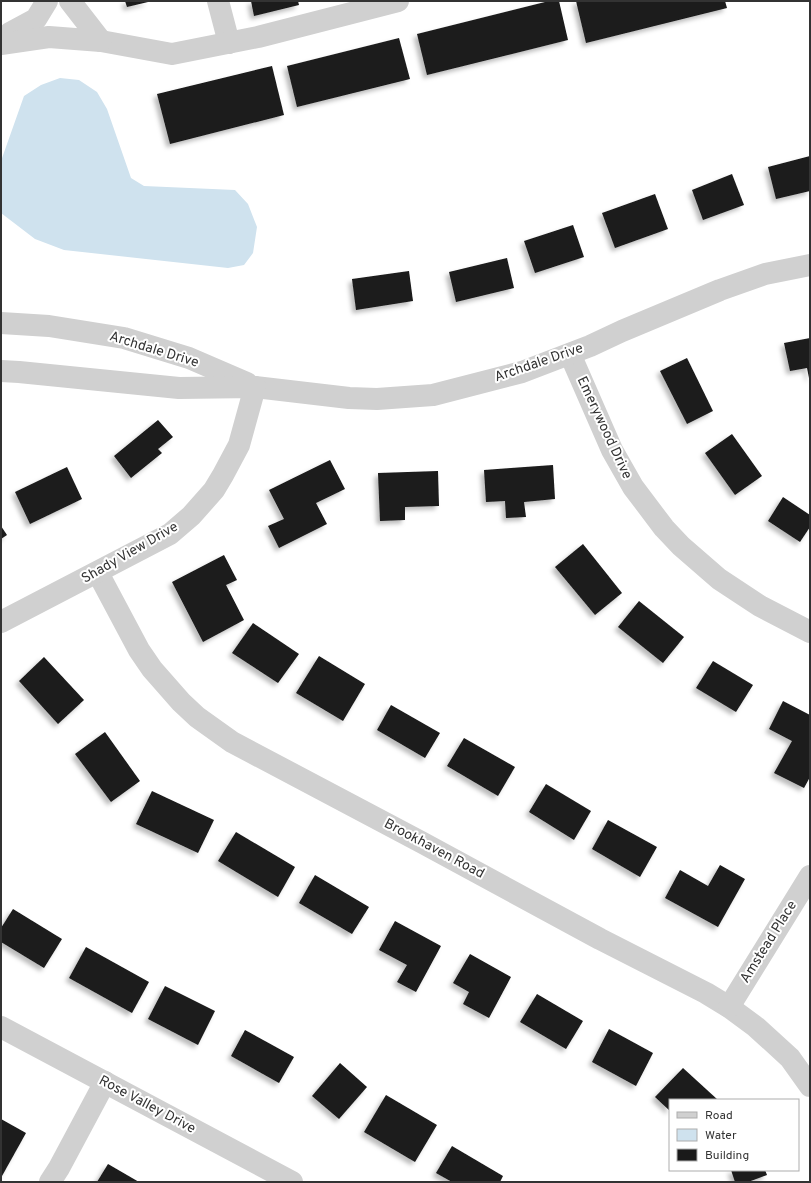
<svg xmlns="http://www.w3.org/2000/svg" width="811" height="1183" font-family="Overpass,sans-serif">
<defs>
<filter id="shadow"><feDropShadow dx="-3.5" dy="3.5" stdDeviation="2" flood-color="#0004"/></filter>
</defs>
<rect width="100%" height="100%" fill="#fff"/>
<path fill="#cfe2ee" d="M60,78L79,80L97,92L107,109L131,178L144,186L235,190L248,204L257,227L253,253L244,265L228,268L64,250L35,239L1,213V161L24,96L41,85Z"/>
<g fill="#1a1a1a" filter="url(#shadow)">
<path d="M125,1H148V2L127,7Z"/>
<path d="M251,1H298L299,5L254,16Z"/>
<path d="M549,1H559L568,40L427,75L417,34Z"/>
<path d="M576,1H725L727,8L586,43Z"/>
<path d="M399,38L410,79L297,107L287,66Z"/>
<path d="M272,66L284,115L170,144L157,94Z"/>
<path d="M810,156V191L776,199L768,167Z"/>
<path d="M732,174L744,205L703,220L692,190Z"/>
<path d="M655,194L668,229L615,248L602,213Z"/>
<path d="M573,225L584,257L535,273L524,241Z"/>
<path d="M507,258L514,288L456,302L449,272Z"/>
<path d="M409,271L413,301L356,310L352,279Z"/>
<path d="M810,338V378H809L807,368L790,371L784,343Z"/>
<path d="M687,358L713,411L687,424L660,371Z"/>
<path d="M158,420L173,437L158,449L162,453L131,478L114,456Z"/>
<path d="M732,434L762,476L735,495L705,453Z"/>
<path d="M330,460L345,489L316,503L327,524L279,548L268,526L284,519L269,490Z"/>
<path d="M553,465L555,499L524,502L526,517L506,518L505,501L486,502L484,470Z"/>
<path d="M67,467L82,499L30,524L15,492Z"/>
<path d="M438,471L439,506L405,507V520L380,521L378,473Z"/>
<path d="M783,497L810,515V527L800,542L768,521Z"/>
<path d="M1,526L7,535L1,539Z"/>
<path d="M583,544L622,593L595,615L555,567Z"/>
<path d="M224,555L237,580L226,585L244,620L203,642L172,582Z"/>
<path d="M639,601L684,637L663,663L618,627Z"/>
<path d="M253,623L299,654L278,683L232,653Z"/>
<path d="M319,656L365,684L343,721L296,693Z"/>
<path d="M44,657L84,700L58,724L19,681Z"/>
<path d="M713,661L753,685L736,712L696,688Z"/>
<path d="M783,701L810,715V777L804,788L774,773L792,741L769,729Z"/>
<path d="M391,705L440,733L425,758L377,730Z"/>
<path d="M105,732L140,781L111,802L75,754Z"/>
<path d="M464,738L515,767L498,796L447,766Z"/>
<path d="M546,784L591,811L574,840L529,812Z"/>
<path d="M152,791L214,820L198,853L136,824Z"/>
<path d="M608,820L657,847L640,877L592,849Z"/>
<path d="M236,832L295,867L278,897L218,861Z"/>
<path d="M720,865L745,879L718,927L665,898L680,870L708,886Z"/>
<path d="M315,875L369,907L352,934L299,903Z"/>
<path d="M13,909L62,939L44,968L1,942V928Z"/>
<path d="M395,921L441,946L416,992L397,982L407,965L379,950Z"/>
<path d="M86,947L149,982L132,1013L69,978Z"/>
<path d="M470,954L511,977L489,1018L463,1004L469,992L453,983Z"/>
<path d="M165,986L215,1011L198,1045L148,1019Z"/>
<path d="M537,994L583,1021L566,1049L520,1022Z"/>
<path d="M609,1029L653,1053L636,1086L592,1062Z"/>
<path d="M245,1030L294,1057L279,1083L231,1056Z"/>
<path d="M340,1063L367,1087L339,1119L312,1096Z"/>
<path d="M683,1068L718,1100H670V1111L655,1097Z"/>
<path d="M386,1095L437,1125L415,1162L364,1132Z"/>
<path d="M1,1119L26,1133L2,1176L1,1175Z"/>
<path d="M452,1146L503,1176L500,1182H452L436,1173Z"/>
<path d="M108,1164L139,1182H97Z"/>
<path d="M731,1170H765L767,1175L748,1182H735Z"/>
</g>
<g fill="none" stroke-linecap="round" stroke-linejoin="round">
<g stroke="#d0d0d0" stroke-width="22">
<path d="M218,1L229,43"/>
<path d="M3,41L10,33L36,19L47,1"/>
<path d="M101,41L172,54L258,37L398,1"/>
<path d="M1,44L49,37L101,41L70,1"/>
<path d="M1,323L49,326L124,338L189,358L247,383"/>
<path d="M570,354L612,450L633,487L664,528L681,546L719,579L760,606L810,632"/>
<path d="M1,371L19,372L179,388L255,387L349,398L377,399L433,395L522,372L590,346L622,331L720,290L765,274L810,265"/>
<path d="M98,573L139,650L152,669L181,702L197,717L232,742L421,842L600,939L706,993L729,1007L756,1027L790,1058L810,1086"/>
<path d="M1,622L170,534L191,516L214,490L223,475L239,445L255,387"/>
<path d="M729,1007L810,876"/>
<path d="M1,1027L292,1182"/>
<path d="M50,1182L59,1168L105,1082"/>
</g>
</g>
<g text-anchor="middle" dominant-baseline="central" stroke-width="4" stroke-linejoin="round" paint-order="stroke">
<g font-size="14" fill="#333" stroke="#fff">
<text transform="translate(154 350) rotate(17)">Archdale Drive</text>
<text transform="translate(539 363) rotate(-19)">Archdale Drive</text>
<text transform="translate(604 428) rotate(65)">Emerywood Drive</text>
<text transform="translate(130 553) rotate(-30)">Shady View Drive</text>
<text transform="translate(434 849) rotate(28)">Brookhaven Road</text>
<text transform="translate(769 942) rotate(-58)">Amstead Place</text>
<text transform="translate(147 1105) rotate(28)">Rose Valley Drive</text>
</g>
</g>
<rect width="811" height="1183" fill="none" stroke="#333333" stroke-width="4"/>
<rect x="669" y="1099" width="130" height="72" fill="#ffffff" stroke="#adadad"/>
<rect x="677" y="1112" width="20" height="6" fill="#d0d0d0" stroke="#adadad"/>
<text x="705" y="1119" font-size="12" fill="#333333">Road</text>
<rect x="677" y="1129" width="20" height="12" fill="#cfe2ee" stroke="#adadad"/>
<text x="705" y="1139" font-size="12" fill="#333333">Water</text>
<rect x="677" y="1149" width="20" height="12" fill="#1a1a1a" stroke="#adadad"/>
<text x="705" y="1159" font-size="12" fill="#333333">Building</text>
</svg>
